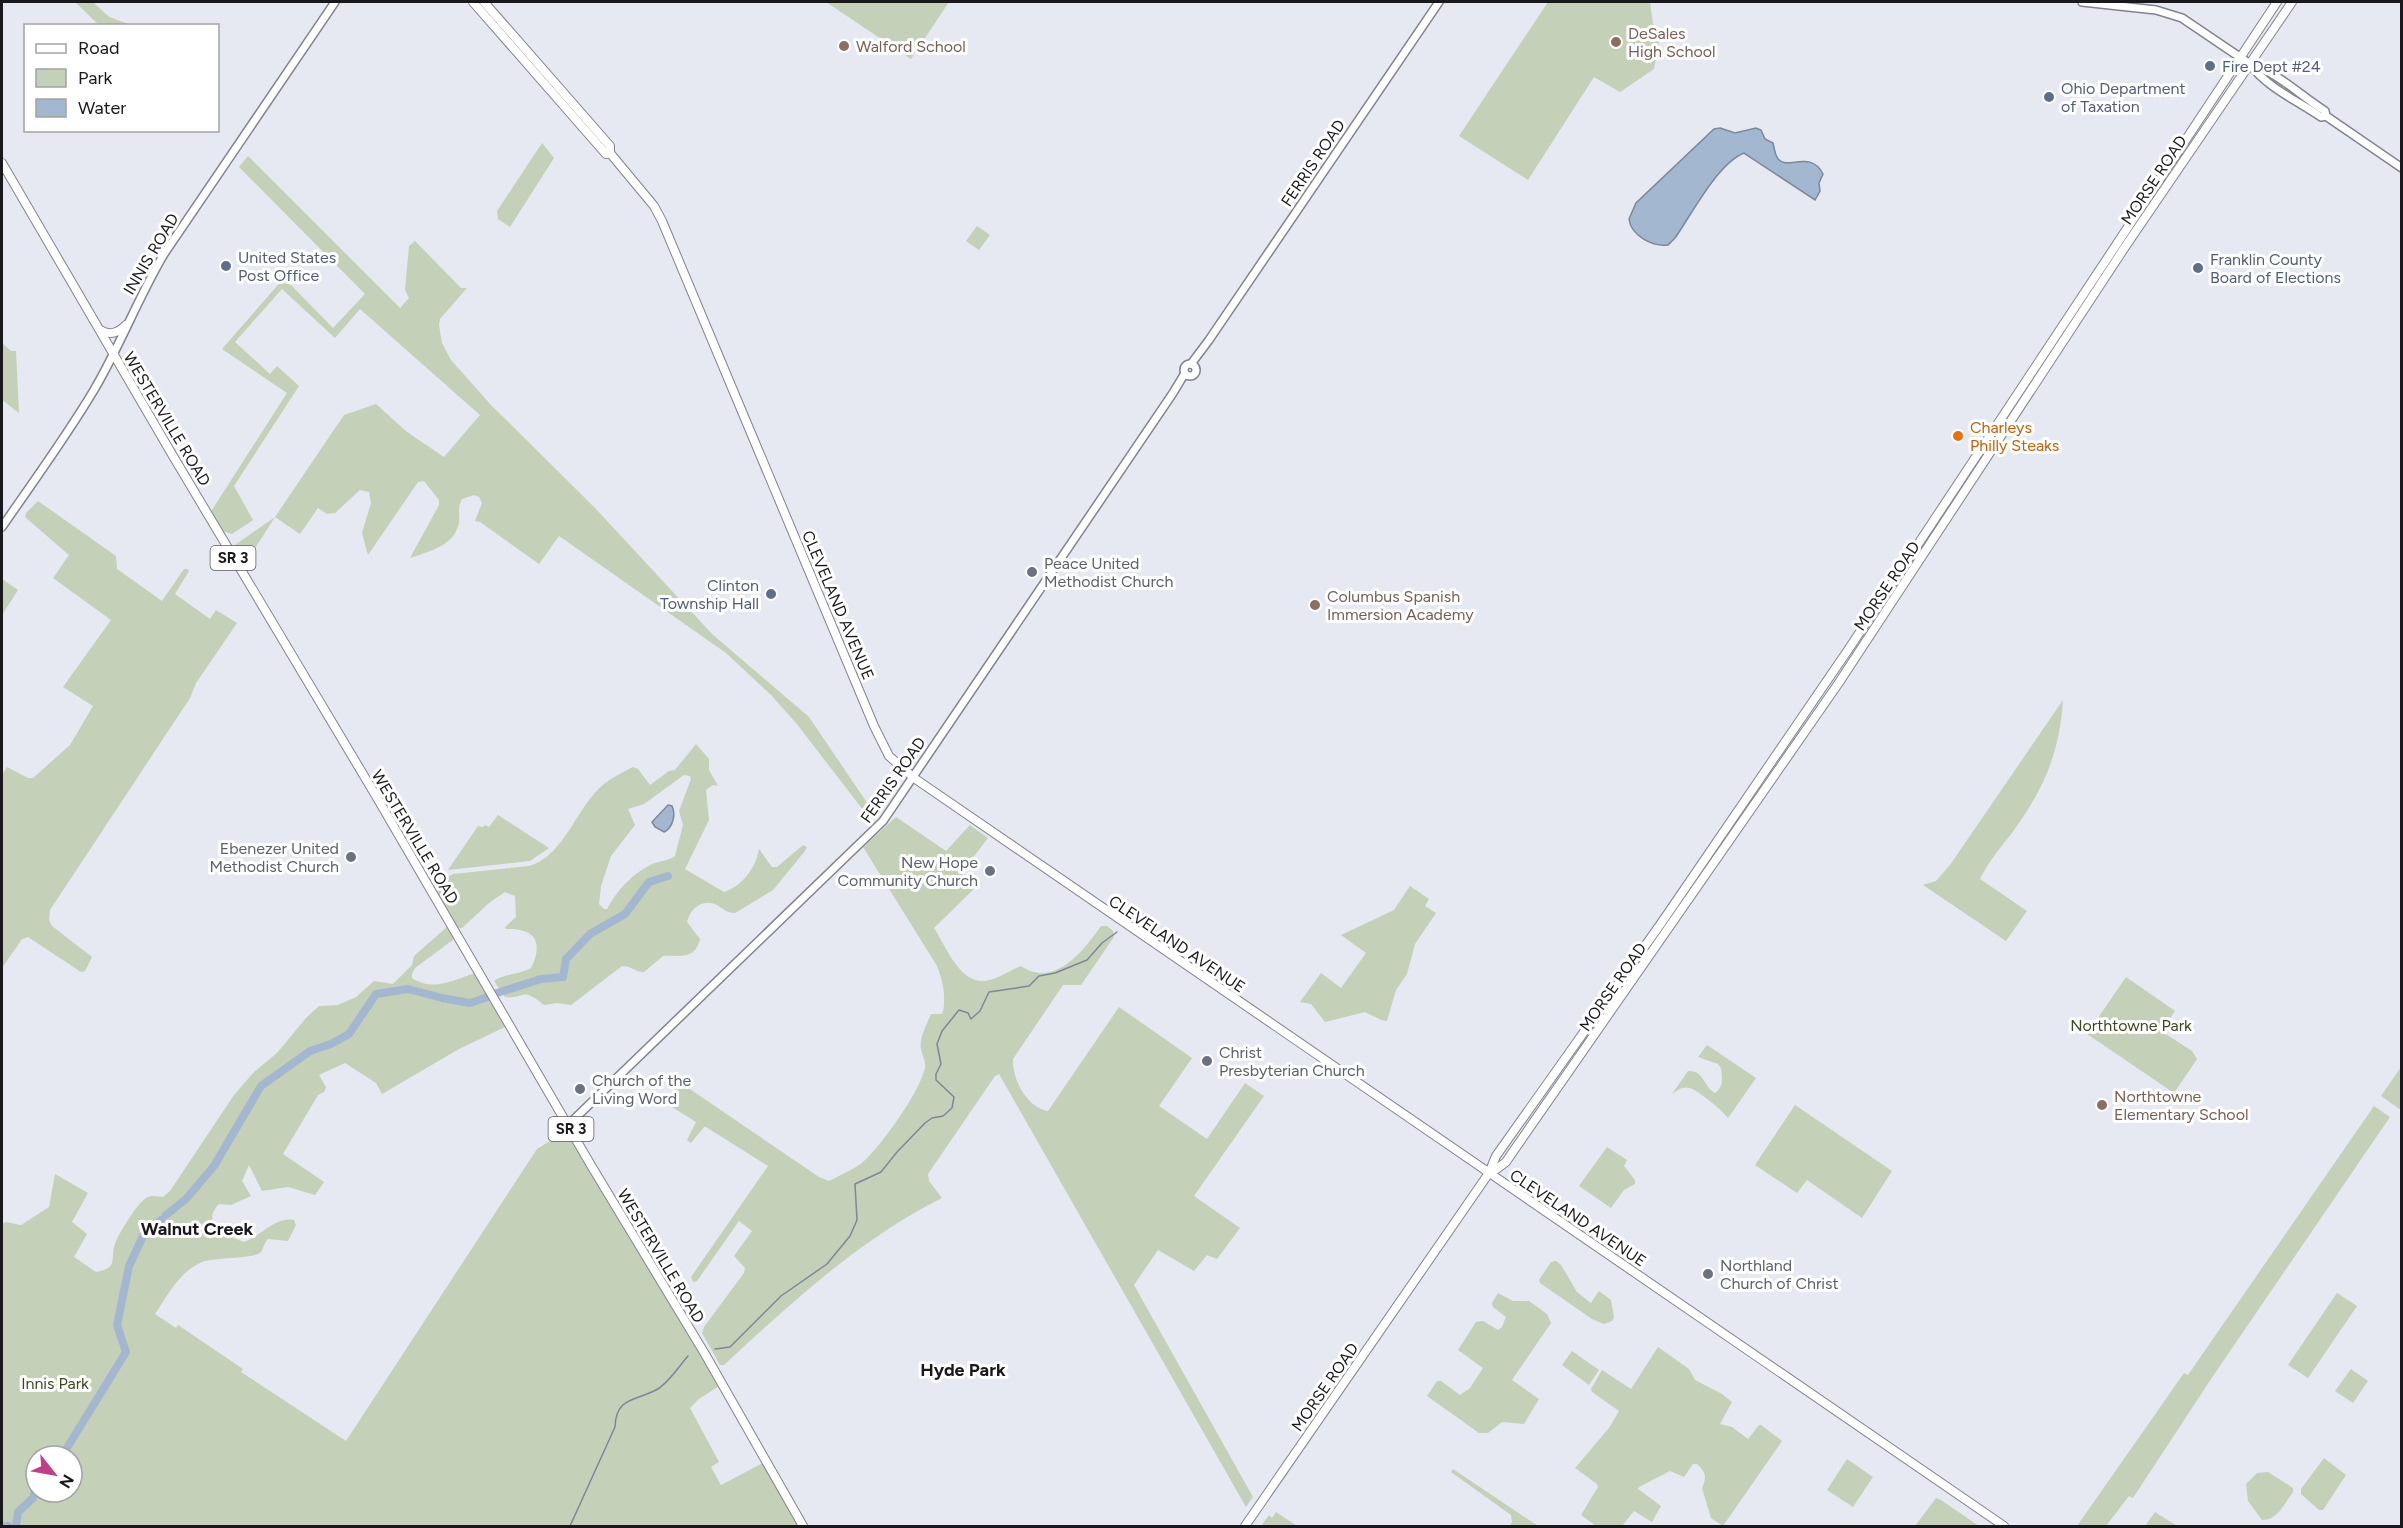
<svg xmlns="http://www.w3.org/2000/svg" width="2403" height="1528" font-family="Figtree,sans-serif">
<rect width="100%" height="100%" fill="#e6e8f2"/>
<g fill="#c5d0b9" fill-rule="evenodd">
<path d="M75,2H93L109,17L131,25H99Z"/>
<path d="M826,2H949L911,59Z"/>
<path d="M1548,2H1650L1653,24L1661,33L1654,69L1620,92L1594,77L1528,180L1459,136Z"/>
<path d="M542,143L554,158L510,227L498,219L497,211Z"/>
<path d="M248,156L400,308L409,298L405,290L409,246L415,241L461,288H467L440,319L439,325L442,343L451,360L491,405L595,508L712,634L809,717L872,810L871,815H867L796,723L771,695L726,653L559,536L539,564L480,522L475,521L482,503L479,497L474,495L462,499C457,508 460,514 459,523C454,546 430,551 410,558L439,505V500L424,481L418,482L368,555L362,533L371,503L369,492L360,490L335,513L327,514L318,508L300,534L275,517L243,567L234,551L235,545L275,517L344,415L376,404L407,432L444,457L480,415L360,309L335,338L282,289L235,342L270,374L277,366L299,386L234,486L253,520L232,534L222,531L210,513L287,393L222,349L284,278L333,328L365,294L239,167Z"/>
<path d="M977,226L990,235L979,250L966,241Z"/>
<path d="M2,343L11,351H16L19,413L2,400Z"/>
<path d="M38,501L116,556L117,569L162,601L184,569H187L189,571L175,594L210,619L216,610L237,623L196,683L190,698L50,910L49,920L52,926L92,957L85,971L81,972L28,937L22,939L2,968V775L7,767L28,778H33L70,745L93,706L63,687L111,620L53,578L69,555L25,517L26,513Z"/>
<path d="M2,579L18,590L2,615Z"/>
<path d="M2063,700C2059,756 2044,788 2012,833C2000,848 1989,861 1980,879L2027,911L2006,941L1923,885L1936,881L1950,865Z"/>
<path d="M696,744L709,759V770L718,786L713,785L706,790L709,820L685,869L724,892C742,886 756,868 759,849L772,867H777L803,845L807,847L805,851L773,890L735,913C726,913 724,909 717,905C702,898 690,909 687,922L700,939C695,960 681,955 663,956L644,972C635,972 630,965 622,966L571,1005L557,1003L544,1005C521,986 527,999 505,997L494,981C502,974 519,975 531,968C544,942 535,928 506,929L505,927L516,917L515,896L505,892L489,903L462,928H458L434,888L435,884L453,874L529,866C565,856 577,805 604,784C613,777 623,772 633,767L638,769L650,785L669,771L675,770ZM684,775L690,776L691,779L679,811L683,825L675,856C668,861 659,861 652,864C631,875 618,889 607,909H604L599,904L601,886L611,856L635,825L628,809L644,804Z"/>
<path d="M498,815L549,848L530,861L448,870L478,826L483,827L485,825L489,827Z"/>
<path d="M896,817L946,851L970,825L988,838L961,873L977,886L934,928C945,945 960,984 985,981C996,980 1011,970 1021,966C1055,989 1084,950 1101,926H1107L1113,931L1114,937L1081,985H1063L1013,1059C1012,1079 1027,1108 1048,1111L1119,1007L1192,1058L1159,1106L1207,1139L1245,1083L1264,1096L1194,1196L1240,1228L1217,1259L1207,1255L1194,1271L1158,1250L1134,1285L1253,1497L1246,1507L999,1074L995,1076L928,1174L929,1181L942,1198C860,1239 791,1303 724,1365H720L702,1333L704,1327L744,1273L745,1268L734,1256L752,1231L739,1221L697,1281L693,1282L691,1277L768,1166L706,1127H704L691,1143L687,1140L696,1122L672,1107L679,1084L681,1083L819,1177L829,1181C840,1175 852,1170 862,1163C880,1148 922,1089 925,1067C926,1061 922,1055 921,1049C919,1038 927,1024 931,1014H942L943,1012C946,994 943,982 937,966L863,847Z"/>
<path d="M1410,886L1429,899L1425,906L1436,913L1415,944L1407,974L1396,990L1387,1021L1381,1020L1365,1012L1325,1022L1311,1004L1300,1002L1321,973L1341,988L1366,953L1341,935L1394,910Z"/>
<path d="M448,926L454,939L415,968L412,974V978C433,992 454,980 475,973L507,1026L459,1049L382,1094L376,1083L345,1063L319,1075L326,1087L324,1092L318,1095L283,1154L324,1182L315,1195L288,1187L262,1191L249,1165L242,1181L251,1196L231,1205L219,1204C199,1225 228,1236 244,1242C260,1237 275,1216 294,1220L296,1225L288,1241L268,1239C264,1243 264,1247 261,1252C255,1259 214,1257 202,1262C179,1272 168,1295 155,1314L176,1328L178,1325L243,1369L241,1372L346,1441L537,1149L561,1134L571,1138L719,1386L699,1399L690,1408L719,1462L711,1467L721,1485L763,1463L799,1526H2V1224L6,1222L21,1225L49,1207L55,1174L88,1193L72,1222L87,1234L74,1257L96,1272C119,1268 110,1259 115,1244C118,1234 140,1199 148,1197C152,1195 159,1197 163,1197L170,1191L234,1095L254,1072L277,1053L306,1018L319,1006L338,1005L356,997L374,981L393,984L412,965L414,956ZM36,1456H72V1492H36Z"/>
<path d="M2126,977L2175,1011L2161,1031L2192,1051L2197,1059L2174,1093L2087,1034Z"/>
<path d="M1707,1045L1756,1078L1728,1118C1723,1111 1699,1091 1690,1088C1682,1086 1678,1090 1672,1094L1688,1071C1704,1070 1703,1086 1715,1093C1724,1087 1722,1078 1721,1068L1718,1064L1698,1057Z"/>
<path d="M2401,1067V1110L2381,1096Z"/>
<path d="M1795,1105L1892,1171L1862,1218L1807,1180L1797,1193L1755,1165Z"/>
<path d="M2374,1106L2390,1117L2211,1379L2133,1498L2129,1496L2106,1526H2077L2184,1373L2188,1375Z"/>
<path d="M1607,1147L1627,1160L1624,1166L1635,1180V1184L1624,1190L1611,1208L1579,1186Z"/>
<path d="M1556,1261L1561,1265L1577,1292L1591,1303L1599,1291L1611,1300L1614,1317L1612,1321L1604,1324L1592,1319L1540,1283L1539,1280L1551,1262Z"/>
<path d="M1498,1293L1513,1301H1529L1547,1314L1551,1323L1512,1380L1539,1399L1524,1424L1502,1422L1488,1433H1479L1427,1396L1437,1381H1441L1460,1395L1470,1388L1483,1368L1458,1350L1476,1322L1483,1321L1498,1330L1502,1327L1506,1317L1493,1307L1492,1303Z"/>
<path d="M2337,1293L2357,1306L2308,1378L2288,1365Z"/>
<path d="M1658,1347L1689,1369L1695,1380L1722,1394L1732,1402L1720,1424L1732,1427L1748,1439L1759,1425H1761L1782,1441L1723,1526L1711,1518L1702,1488C1707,1477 1706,1473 1697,1464H1693L1684,1477L1670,1471L1639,1487L1638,1489L1661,1506L1652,1522L1634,1511L1622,1526H1596L1581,1515L1598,1487L1597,1484L1575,1468L1609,1428L1619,1411L1592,1392L1591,1389L1602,1370L1631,1389Z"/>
<path d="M1572,1351L1599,1370L1589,1385L1562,1365Z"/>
<path d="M2351,1369L2368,1381L2353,1403L2335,1391Z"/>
<path d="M2324,1458L2346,1475L2323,1510H2319L2301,1494V1489Z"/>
<path d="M1847,1459L1873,1477L1853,1507L1827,1490Z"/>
<path d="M1453,1469L1538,1526H1510L1512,1522L1511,1515L1451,1472Z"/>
<path d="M2268,1472L2293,1488V1492C2284,1504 2278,1520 2262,1520L2248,1501L2246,1484L2257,1473Z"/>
<path d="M1936,1498L1941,1500L1979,1526H1915Z"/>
<path d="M1276,1512L1297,1526H1261L1269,1515L1272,1518Z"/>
<path d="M2155,1512L2177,1526H2145Z"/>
</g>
<g fill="#a4b7d0" stroke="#7a889a" stroke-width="1.5">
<path d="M1720,128L1735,133L1756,128L1761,130L1765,139L1773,143C1774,147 1775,154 1777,157C1785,173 1810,148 1823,174L1819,183L1820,191L1815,200L1744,153C1717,164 1692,214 1675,238L1668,245C1653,247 1631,236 1629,219L1636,203L1714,129Z"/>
<path d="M668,805L672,806C676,814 673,828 664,832L655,827L652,822Z"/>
</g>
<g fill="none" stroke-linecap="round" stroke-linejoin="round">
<g stroke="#7a889a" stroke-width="1.5">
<path d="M715,1349L730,1347L781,1296L827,1264L850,1236L857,1220L855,1184L881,1172L897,1152L925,1123L932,1118L943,1116L952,1108L954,1097L936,1080V1074L941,1064L937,1044L942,1031L959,1010L968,1013L971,1019L980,1011L989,992L1029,986L1039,976L1055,973L1087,960L1102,943L1117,932"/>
<path d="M570,1526L615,1427C616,1397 635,1401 656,1390C668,1384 679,1366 688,1356"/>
</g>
<g stroke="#a4b7d0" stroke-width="8">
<path d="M497,993L541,979L563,977L566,959L590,934L625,914L649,882L668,876"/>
<path d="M166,1215L186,1199L214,1166L261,1086L310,1051L331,1044L349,1034L376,994L408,989L442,998L470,1003L488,997"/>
<path d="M62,1456L126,1352L117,1325L129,1266L145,1232L161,1220"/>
<path d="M6,1526H8"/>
<path d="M16,1526L18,1512L33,1498L36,1486"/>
</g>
<g stroke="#82848d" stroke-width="10">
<g id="secondary">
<path d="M2082,2L2156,10L2182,18L2250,64C2277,72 2301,96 2325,111L2326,116L2402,168"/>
<path d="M2250,64C2266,87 2298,101 2321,117L2326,116"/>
<path d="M1191,364L1209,340L1439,2"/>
<circle cx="1190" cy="370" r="6"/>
<path d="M2,527C33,482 66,437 94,390C120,346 138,298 164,254L335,2"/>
<path d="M568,1125L883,821L1173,393L1185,373"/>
</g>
</g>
<g stroke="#82848d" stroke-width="10">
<g id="primary">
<path d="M473,2L606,154L610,153L654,206L662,221L874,726L889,756L914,778L2004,1526"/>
<path d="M484,2L610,146V153"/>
<path d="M2,163L173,456L376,796L592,1167L705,1354L803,1526"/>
<path d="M100,330C110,336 118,333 126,325"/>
<path d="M1491,1173L1506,1162L1510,1156L1838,684L2125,247L2292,2"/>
<path d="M1245,1526L1489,1173L1496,1156L1662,922L1848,650L2277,2"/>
</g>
</g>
<use href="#secondary" stroke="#fff" stroke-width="7"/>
<use href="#primary" stroke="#fff" stroke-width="8"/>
</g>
<g fill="#8d6e63" stroke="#fff" stroke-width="2">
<circle cx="1616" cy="42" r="6"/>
<circle cx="844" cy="46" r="6"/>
<circle cx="1315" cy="605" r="6"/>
<circle cx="2102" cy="1105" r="6"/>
</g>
<g fill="#5c6f8a" stroke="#fff" stroke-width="2">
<circle cx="2210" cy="66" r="6"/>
<circle cx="2049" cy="97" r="6"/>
<circle cx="226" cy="266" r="6"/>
<circle cx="2198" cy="268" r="6"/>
<circle cx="771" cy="594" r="6"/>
</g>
<circle fill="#e8710a" stroke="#fff" stroke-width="2" cx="1958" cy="436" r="6"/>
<g fill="#6b7280" stroke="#fff" stroke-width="2">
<circle cx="1032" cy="572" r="6"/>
<circle cx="351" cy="857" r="6"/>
<circle cx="990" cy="871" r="6"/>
<circle cx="1207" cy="1061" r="6"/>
<circle cx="580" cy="1089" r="6"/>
<circle cx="1708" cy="1274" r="6"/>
</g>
<g text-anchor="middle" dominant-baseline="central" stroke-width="6" stroke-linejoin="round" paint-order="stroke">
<g fill="#fff" stroke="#5e5e61" stroke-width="1.5">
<rect x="210.5" y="546" width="45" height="24" rx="4.5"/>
<rect x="548.5" y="1117" width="45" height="24" rx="4.5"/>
</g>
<g font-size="15" font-weight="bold" fill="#19191d">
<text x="233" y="558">SR 3</text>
<text x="571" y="1129">SR 3</text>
</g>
<g font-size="16" fill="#785e54" stroke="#fff" text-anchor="start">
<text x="1628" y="33">DeSales<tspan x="1628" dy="18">High School</tspan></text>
<text x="856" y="46">Walford School</text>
<text x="1327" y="596">Columbus Spanish<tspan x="1327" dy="18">Immersion Academy</tspan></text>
<text x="2114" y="1096">Northtowne<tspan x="2114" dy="18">Elementary School</tspan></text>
</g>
<g font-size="16" fill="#4e5e75" stroke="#fff" text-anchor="start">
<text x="2222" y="66">Fire Dept #24</text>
<text x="2061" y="88">Ohio Department<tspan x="2061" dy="18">of Taxation</tspan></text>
<text x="238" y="257">United States<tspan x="238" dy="18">Post Office</tspan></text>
<text x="2210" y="259">Franklin County<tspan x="2210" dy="18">Board of Elections</tspan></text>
<text x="759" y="585" text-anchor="end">Clinton<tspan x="759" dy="18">Township Hall</tspan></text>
</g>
<g font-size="16" fill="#19191d" stroke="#fff">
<text transform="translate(1313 163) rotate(-56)">FERRIS ROAD</text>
<text transform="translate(2154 180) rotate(-56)">MORSE ROAD</text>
<text transform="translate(151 254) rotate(-59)">INNIS ROAD</text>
<text transform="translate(167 419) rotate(59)">WESTERVILLE ROAD</text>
<text transform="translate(1887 586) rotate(-56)">MORSE ROAD</text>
<text transform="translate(838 605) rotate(67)">CLEVELAND AVENUE</text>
<text transform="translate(893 780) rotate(-55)">FERRIS ROAD</text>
<text transform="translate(415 837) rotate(59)">WESTERVILLE ROAD</text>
<text transform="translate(1177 944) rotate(34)">CLEVELAND AVENUE</text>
<text transform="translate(1613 987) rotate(-55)">MORSE ROAD</text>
<text transform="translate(1578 1218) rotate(34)">CLEVELAND AVENUE</text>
<text transform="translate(661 1256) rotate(59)">WESTERVILLE ROAD</text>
<text transform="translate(1325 1387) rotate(-55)">MORSE ROAD</text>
</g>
<g font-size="16" fill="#c56008" stroke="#fff" text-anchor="start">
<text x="1970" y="427">Charleys<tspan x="1970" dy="18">Philly Steaks</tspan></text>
</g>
<g font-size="16" fill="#5b616d" stroke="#fff" text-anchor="start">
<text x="1044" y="563">Peace United<tspan x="1044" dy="18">Methodist Church</tspan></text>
<text x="339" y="848" text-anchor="end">Ebenezer United<tspan x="339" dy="18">Methodist Church</tspan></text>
<text x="978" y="862" text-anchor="end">New Hope<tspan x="978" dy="18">Community Church</tspan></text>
<text x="1219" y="1052">Christ<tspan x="1219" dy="18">Presbyterian Church</tspan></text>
<text x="592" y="1080">Church of the<tspan x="592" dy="18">Living Word</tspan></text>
<text x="1720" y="1265">Northland<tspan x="1720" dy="18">Church of Christ</tspan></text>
</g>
<g font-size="16" fill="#384b1f" stroke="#fff">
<text x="2131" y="1025">Northtowne Park</text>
<text x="55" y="1383">Innis Park</text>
</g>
<g font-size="18" font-weight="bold" fill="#19191d" stroke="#fff">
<text x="197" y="1229">Walnut Creek</text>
<text x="963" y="1370">Hyde Park</text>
</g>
</g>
<rect width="2403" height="1528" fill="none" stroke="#19191d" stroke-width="6"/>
<rect x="24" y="24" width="195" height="108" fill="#ffffff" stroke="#a3a3a5" stroke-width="1.5"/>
<rect x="36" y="44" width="30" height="9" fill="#ffffff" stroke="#a3a3a5" stroke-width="1.5"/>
<text x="78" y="54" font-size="18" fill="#19191d">Road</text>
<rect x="36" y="69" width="30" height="18" fill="#c5d0b9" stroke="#a3a3a5" stroke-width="1.5"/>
<text x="78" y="84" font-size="18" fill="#19191d">Park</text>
<rect x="36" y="99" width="30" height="18" fill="#a4b7d0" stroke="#a3a3a5" stroke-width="1.5"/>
<text x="78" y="114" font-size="18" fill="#19191d">Water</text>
<g transform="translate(54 1474) rotate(121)"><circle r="28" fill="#ffffff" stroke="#a3a3a5" stroke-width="1.5"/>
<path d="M0-4.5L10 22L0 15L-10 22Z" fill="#c13f87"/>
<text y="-9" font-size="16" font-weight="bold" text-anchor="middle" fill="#19191d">N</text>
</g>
</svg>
